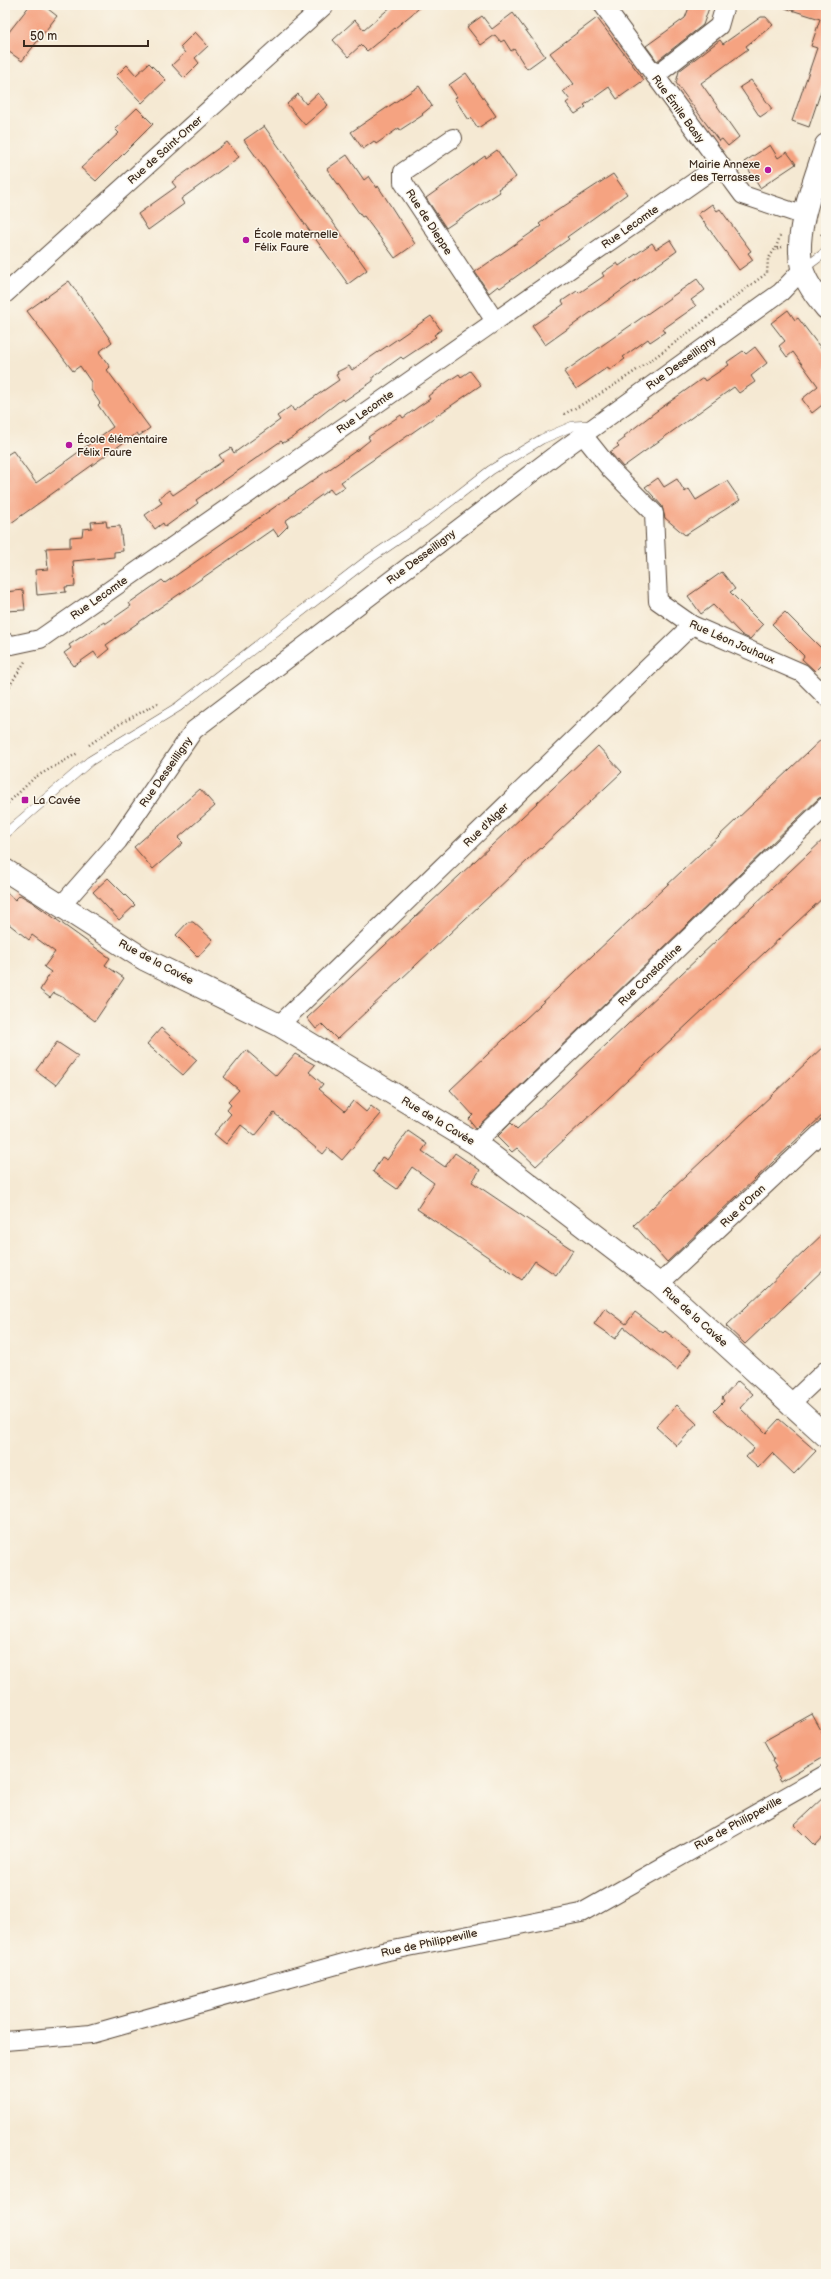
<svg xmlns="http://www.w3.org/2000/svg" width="831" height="2279" font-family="'Balsamiq Sans',sans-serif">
<rect width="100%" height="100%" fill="#fbf7ec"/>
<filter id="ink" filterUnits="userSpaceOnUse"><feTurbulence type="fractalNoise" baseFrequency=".025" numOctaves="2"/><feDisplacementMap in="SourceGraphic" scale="8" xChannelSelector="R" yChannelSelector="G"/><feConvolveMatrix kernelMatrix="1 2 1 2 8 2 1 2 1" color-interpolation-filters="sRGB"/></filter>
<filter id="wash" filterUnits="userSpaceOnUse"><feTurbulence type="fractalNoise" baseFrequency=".012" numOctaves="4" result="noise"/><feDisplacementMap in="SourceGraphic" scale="16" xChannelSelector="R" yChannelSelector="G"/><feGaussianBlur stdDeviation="0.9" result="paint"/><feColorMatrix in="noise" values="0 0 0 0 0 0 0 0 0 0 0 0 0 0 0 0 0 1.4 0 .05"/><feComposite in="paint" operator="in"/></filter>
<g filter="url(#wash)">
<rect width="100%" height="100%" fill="#f5e9d3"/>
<g id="blocks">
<g fill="#f5a381">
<path d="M30,5H43L57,16L22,61L5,49V37Z"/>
<path d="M393,5H423L367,51L361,45L348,57L333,40L355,20L364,30Z"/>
<path d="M690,5H710L703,25L657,61L646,46L685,18Z"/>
<path d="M785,5H826V76L809,127L792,121L817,48L811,46L820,19L785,8Z"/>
<path d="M513,13L545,56L527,69L514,49L511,51L504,40L501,42L495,35L481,45L467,27L482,16L492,29Z"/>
<path d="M761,17H766L773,25L746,46L748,49L701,83L739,137L728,146L722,139L719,141L676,83L679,71L720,40L723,44Z"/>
<path d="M597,18L644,80L617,99L609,87L584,105L586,107L575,114L566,103L570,100L563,91L574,84L550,53Z"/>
<path d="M195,32L208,46L195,58L199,63L184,78L172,65L185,53L180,47Z"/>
<path d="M149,63L166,80L142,103L116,76L127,65L136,75Z"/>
<path d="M466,73L496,116L478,128L471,118L469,120L454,98L457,97L449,85Z"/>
<path d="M751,80L772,109L760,117L740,87Z"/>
<path d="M419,86L432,106L422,114L423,115L400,130L399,128L376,144L374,141L363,149L351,132Z"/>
<path d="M318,93L328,105L305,125L287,104L298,94L306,104Z"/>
<path d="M137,108L153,124L96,181L81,168L119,133L115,129Z"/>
<path d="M264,126L367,270L348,284L244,140Z"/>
<path d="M227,142L239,157L181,199L184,204L148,230L138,214L176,187L172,182Z"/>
<path d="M770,145L778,158L787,152L796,164L760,188L744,162Z"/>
<path d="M497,150L516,177L498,189L500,192L446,228L426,198L485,156L486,158Z"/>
<path d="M347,155L364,180L369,176L377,188L378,186L415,244L395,258L364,216L362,217L327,169Z"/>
<path d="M613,174L627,194L567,237L569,239L545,256L500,288L498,286L489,293L475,272L541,226L539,224L549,216Z"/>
<path d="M712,204L717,211L720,209L751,251L748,253L753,260L739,270L698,214Z"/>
<path d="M670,240L677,251L545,345L532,326L564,304L562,301L577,291L579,293L604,276L602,273L617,263L619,266L652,243L656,249Z"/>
<path d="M697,279L705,290L691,300L696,306L663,329L665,332L650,342L648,339L623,357L625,359L609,370L608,367L576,389L564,372Z"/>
<path d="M69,281L112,342L99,352L110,367L107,370L150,428L139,436L137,433L11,523L5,515V456L13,451L36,483L113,427L98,405L100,403L91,390V382L80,366L73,371L27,311Z"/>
<path d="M788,310L795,320L798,318L826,355V402L812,413L802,399L818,386L793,352L787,357L779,346L785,341L771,323Z"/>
<path d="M431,316L441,330L434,335L436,337L403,359L401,357L373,377V381L344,401L342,399L295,436L283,443L281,441L196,500L198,503L165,527L163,523L155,529L145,515L162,503L159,498L169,490L173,495L223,461L219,455L231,448L234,453L280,420L277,416L280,414L291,406L294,411L339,380L336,375L338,374L337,372L349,366L352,370Z"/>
<path d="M755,347L767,363L751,376L755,382L739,393L734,387L623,467L610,452L619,446L617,444L625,438L624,436L654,413L703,378L705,381L729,365L727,362L743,351L746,354Z"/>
<path d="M470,371L481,385L341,482L345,487L334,494L330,489L285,521L288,526L278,536L273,529L106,645L109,649L98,658L94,652L74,666L64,653L71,648L69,645L104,622L105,624L131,606L129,603L162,580L165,583L360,448L370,440L368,437L401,415L403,418L418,407L430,399L428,396L447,382L459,374L461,377Z"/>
<path d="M658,478L664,487L677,479L685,492L689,489L696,500L727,481L740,500L685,535L665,518L662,506L645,487Z"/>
<path d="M106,521L107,527L120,526L123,551L114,552V557L73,561L75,586L65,587L66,592L37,595L35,570L48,569L46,548L70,547V537L82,536L83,529L92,528L91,522Z"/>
<path d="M722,572L735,589L730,592L763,625L750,639L742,635L713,605L701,614L688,596Z"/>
<path d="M23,590L25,610L5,611V592Z"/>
<path d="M785,612L826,653V660L815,671L802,659L804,656L772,624Z"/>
<path d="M826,735V796L819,798L476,1128L469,1119L473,1115L450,1090Z"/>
<path d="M598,746L622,772L337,1039L322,1024L316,1029L307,1018Z"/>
<path d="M200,789L215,806L178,838L183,843L153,869L134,847Z"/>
<path d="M826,837V895L536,1166L517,1148L512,1152L497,1137L511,1123L517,1129Z"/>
<path d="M108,878L135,905L119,920L93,892Z"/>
<path d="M5,891L15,900L20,895L32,902L110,958L105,965L124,978L95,1021L64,998L54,993L50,998L40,990L51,972L44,967L55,952L32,935L29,940L5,921Z"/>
<path d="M188,922H193L213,940L198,957L176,935Z"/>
<path d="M161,1028L197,1060L183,1075L147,1044Z"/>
<path d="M57,1042L78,1056L56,1085L36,1070Z"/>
<path d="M826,1044V1112L667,1262L634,1225Z"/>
<path d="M246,1050L276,1076L295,1054L315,1065L309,1072L323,1084L319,1089L345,1111L353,1101L366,1112L371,1106L381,1114L342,1160L328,1148L323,1154L274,1113L255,1136L241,1125L226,1144L214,1134L231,1114L227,1110L231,1105L228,1102L239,1090L224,1077Z"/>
<path d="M408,1131L427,1144L422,1151L445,1167L455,1153L480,1170L472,1182L573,1250L556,1275L535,1261L522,1280L417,1209L434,1183L412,1167L397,1189L373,1172L382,1157L387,1160Z"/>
<path d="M826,1231V1267L745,1344L726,1326Z"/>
<path d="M605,1308L626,1324L635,1312L663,1333L665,1331L691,1351L677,1370L624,1327L615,1339L594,1324Z"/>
<path d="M738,1381L753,1394L740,1408L766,1433L779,1419L816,1451L794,1474L772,1453L758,1468L746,1457L754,1448L714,1411L724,1401L722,1398Z"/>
<path d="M677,1405L697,1424L677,1446L656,1427Z"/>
<path d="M812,1714L826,1739V1755L781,1781L774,1768L776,1767L772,1761L774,1759L764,1741Z"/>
<path d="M826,1795V1834L815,1846L794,1825Z"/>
</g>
</g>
</g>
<g filter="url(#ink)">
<use href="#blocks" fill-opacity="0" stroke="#574739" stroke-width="1"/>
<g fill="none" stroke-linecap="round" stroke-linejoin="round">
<g stroke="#574739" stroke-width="10">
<g id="lane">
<path d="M803,269L826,252"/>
<path d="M5,834L90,761L178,707L369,559L425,521L491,470L542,439L573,426L592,425"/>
</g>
</g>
<g stroke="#574739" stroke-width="20">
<g id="street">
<path d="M603,5L743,195L805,216"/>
<path d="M655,76L719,26L725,5"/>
<path d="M453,138L403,172V182L495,321"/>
<path d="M5,294L325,5"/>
<path d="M583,435L611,470L654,513L658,601L692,625L802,673L826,697"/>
<path d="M5,642L12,645L40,639L719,165"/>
<path d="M60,907L118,841L194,730L554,456L781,292L803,269"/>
<path d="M279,1025L692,625"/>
<path d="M475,1143L826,806"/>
<path d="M659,1284L826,1128"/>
<path d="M790,1404L826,1370"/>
<path d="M5,2041L91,2034L383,1952L581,1913L826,1774"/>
</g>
</g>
<g stroke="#574739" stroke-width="24">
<g id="secondary">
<path d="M826,145C815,181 793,231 802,268C806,283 816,296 826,308"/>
<path d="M5,870L144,959L279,1025L475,1143L659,1284L826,1436"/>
</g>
</g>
<g stroke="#574739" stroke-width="2.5" stroke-dasharray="1 3" stroke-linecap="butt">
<path d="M821,235L826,229"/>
<path d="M776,248L780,236"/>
<path d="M564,414C635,378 703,320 767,273L768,259L775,249L782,247"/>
<path d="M5,693L26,660"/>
<path d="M89,745L116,726L158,703"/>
<path d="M5,806L34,778L78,753"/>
<path d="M824,979L826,981"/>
</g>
<use href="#lane" stroke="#fff" stroke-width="9"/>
<use href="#street" stroke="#fff" stroke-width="18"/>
<use href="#secondary" stroke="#fff" stroke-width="22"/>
</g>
</g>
<g fill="#b5179e" stroke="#fbf7ec" stroke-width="1.5">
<circle cx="768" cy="170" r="4"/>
<circle cx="246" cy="240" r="4"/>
<circle cx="69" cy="445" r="4"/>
<rect x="21" y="796" width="8" height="8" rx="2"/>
</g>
<g text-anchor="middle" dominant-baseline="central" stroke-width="3" stroke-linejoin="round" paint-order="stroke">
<g font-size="11" fill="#3b2a1e" stroke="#fbf7ec">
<text transform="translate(678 109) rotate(54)">Rue Émile Basly</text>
<text transform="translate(165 150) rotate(-42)">Rue de Saint-Omer</text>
<text transform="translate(429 222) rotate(57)">Rue de Dieppe</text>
<text transform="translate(630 227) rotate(-35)">Rue Lecomte</text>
<text transform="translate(681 363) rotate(-36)">Rue Desseilligny</text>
<text transform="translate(365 412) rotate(-35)">Rue Lecomte</text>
<text transform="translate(421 557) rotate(-37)">Rue Desseilligny</text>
<text transform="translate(99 598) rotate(-35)">Rue Lecomte</text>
<text transform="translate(732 642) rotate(24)">Rue Léon Jouhaux</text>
<text transform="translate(166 772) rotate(-55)">Rue Desseilligny</text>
<text transform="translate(486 825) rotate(-44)">Rue d'Alger</text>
<text transform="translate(156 962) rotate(28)">Rue de la Cavée</text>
<text transform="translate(650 975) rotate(-44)">Rue Constantine</text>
<text transform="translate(438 1121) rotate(31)">Rue de la Cavée</text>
<text transform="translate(743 1206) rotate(-43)">Rue d'Oran</text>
<text transform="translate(695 1317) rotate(42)">Rue de la Cavée</text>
<text transform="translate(738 1823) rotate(-29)">Rue de Philippeville</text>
<text transform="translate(429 1943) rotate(-12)">Rue de Philippeville</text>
</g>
<g font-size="11" fill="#3b2a1e" stroke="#fbf7ec" text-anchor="start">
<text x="760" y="164" text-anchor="end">Mairie Annexe<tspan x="760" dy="13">des Terrasses</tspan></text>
<text x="254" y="234">École maternelle<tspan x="254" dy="13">Félix Faure</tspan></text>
<text x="77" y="439">École élémentaire<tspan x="77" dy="13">Félix Faure</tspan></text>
<text x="33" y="800">La Cavée</text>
</g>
</g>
<rect width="831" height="2279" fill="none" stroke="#fbf7ec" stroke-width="20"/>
<path d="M24 40v6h124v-6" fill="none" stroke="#3b2a1e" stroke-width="2"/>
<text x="30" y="40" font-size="12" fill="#3b2a1e" stroke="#fbf7ec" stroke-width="3" paint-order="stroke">50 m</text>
</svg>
